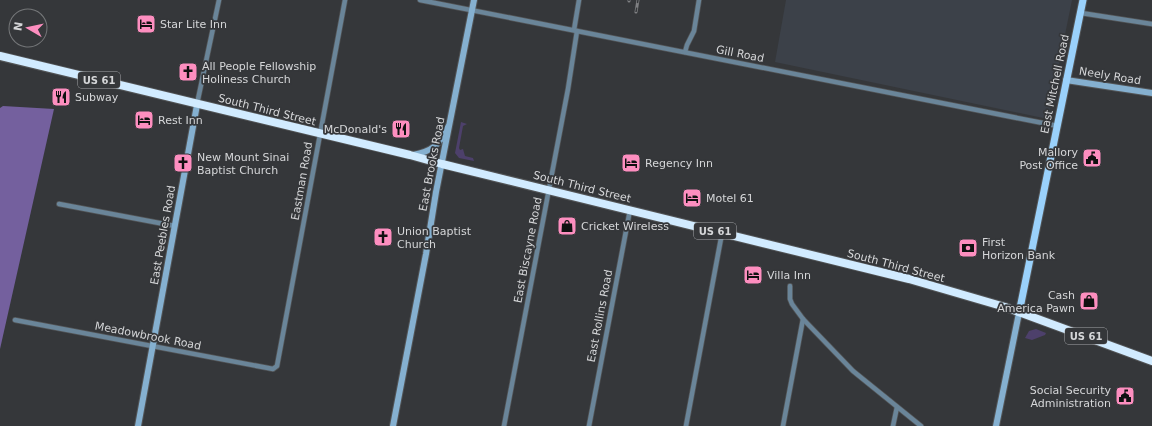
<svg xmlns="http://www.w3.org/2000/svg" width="1152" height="426" font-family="'DejaVu Sans',sans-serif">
<rect width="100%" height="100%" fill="#35373a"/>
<path fill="#3c4149" d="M786,0H1072L1048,119L775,62Z"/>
<g fill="#4d406b">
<path d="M461,122L467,124L463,126L459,148L460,150L463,149L465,156L473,158L474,161L459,158L455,153Z"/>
<path d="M1036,329L1046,333L1045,335L1032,340L1025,338L1029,331Z"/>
</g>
<path fill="#74609e" d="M3,106L54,109L0,349V108Z"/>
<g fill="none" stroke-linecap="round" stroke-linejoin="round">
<g stroke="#525456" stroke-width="6">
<g id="street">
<path d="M420,0L1058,126"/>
<path d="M1081,13L1152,24"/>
<path d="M574,30L579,0"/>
<path d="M685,52L687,45L694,31L699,0"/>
<path d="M197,104L219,0"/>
<path d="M59,204L175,226"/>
<path d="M790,286V299L792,304L803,319L853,371L921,426"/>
<path d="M15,320L268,368L273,369L277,366L345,0"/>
<path d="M504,426L568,89L577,31"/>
<path d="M589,426L630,210"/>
<path d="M686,426L722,233"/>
<path d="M783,426L803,319"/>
<path d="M893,426L897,407"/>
</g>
</g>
<g stroke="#525456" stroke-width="8">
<g id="secondary">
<path d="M1066,80L1152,93"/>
<path d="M413,155C433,151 439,145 448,127"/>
<path d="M138,426L197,105"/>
<path d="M393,426L426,254L436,192L474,0"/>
<path d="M996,426L1019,313"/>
</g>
</g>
<g stroke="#525456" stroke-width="9">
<path id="primary" d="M1019,313L1083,0"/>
</g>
<g stroke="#525456" stroke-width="10">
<path id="highway" d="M0,56L410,155L442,164L909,279L1005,307L1152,361"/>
</g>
<use href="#street" stroke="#6a8599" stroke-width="4.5"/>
<use href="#secondary" stroke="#85b0d0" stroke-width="6"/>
<use href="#primary" stroke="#9ad1fb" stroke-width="7"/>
<use href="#highway" stroke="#d1ebff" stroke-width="8"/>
<g stroke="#7f8083" stroke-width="3">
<g id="rail">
<path d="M629,1V0"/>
<path d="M636,12L638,0"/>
</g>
</g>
<use href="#rail" stroke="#35373a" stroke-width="1.5" stroke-dasharray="4.5" stroke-linecap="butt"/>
</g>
<defs>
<g id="hotel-square" transform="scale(1)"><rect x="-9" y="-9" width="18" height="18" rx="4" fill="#fd8ebf" stroke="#35373a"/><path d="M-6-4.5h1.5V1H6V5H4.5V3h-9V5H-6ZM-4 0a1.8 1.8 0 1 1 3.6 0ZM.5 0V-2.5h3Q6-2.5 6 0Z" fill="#111"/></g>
<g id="church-square" transform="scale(1)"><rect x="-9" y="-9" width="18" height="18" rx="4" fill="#fd8ebf" stroke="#35373a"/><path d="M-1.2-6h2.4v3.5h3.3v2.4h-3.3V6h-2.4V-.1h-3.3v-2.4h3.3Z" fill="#111"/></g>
<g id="restaurant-square" transform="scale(1)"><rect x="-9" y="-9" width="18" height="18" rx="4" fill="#fd8ebf" stroke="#35373a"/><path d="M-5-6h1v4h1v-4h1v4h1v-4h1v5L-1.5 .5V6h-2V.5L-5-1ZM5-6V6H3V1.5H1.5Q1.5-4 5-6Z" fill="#111"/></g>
<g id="civic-square" transform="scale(1)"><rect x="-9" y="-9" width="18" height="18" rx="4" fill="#fd8ebf" stroke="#35373a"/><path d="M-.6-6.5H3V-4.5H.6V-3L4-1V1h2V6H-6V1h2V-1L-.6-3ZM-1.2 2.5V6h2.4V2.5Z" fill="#111"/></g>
<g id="shop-square" transform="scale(1)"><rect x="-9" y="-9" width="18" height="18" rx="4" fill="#fd8ebf" stroke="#35373a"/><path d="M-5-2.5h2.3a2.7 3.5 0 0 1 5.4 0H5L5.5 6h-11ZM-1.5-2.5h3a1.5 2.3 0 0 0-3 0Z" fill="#111"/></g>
<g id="bank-square" transform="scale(1)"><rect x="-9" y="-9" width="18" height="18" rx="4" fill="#fd8ebf" stroke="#35373a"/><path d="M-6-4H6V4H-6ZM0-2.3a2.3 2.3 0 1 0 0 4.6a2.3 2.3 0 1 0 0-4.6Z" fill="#111"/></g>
</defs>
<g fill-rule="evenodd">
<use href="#hotel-square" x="146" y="24"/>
<use href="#church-square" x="188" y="72"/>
<use href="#restaurant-square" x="61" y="97"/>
<use href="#hotel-square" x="144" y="120"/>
<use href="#restaurant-square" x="401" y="129"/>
<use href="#civic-square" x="1092" y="158"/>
<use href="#church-square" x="183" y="163"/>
<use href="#hotel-square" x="631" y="163"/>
<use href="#hotel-square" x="692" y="198"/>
<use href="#shop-square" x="567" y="226"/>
<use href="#church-square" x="383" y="237"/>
<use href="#bank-square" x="968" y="248"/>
<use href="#hotel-square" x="753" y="275"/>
<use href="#shop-square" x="1089" y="301"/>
<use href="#civic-square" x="1125" y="396"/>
</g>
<g text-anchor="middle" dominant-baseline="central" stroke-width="3.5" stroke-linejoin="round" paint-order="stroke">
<g fill="#35373a" stroke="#a5a6a9" stroke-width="1">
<rect x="78" y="72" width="42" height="16" rx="3"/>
<rect x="694" y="223" width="42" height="16" rx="3"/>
<rect x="1065" y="328" width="42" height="16" rx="3"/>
</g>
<g font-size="10" font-weight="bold" fill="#d5d6d8">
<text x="99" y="80">US 61</text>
<text x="715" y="231">US 61</text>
<text x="1086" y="336">US 61</text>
</g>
<g font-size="11" fill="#d5d6d8" stroke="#35373a" text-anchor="start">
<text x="160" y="24">Star Lite Inn</text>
<text x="202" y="66">All People Fellowship<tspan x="202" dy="13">Holiness Church</tspan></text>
<text x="75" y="97">Subway</text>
<text x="158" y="120">Rest Inn</text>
<text x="387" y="129" text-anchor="end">McDonald's</text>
<text x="1078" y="152" text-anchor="end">Mallory<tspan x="1078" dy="13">Post Office</tspan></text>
<text x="197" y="157">New Mount Sinai<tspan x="197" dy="13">Baptist Church</tspan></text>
<text x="645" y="163">Regency Inn</text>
<text x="706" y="198">Motel 61</text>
<text x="581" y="226">Cricket Wireless</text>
<text x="397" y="231">Union Baptist<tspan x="397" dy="13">Church</tspan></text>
<text x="982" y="242">First<tspan x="982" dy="13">Horizon Bank</tspan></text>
<text x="767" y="275">Villa Inn</text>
<text x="1075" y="295" text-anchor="end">Cash<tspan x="1075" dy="13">America Pawn</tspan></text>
<text x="1111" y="390" text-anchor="end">Social Security<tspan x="1111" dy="13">Administration</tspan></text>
</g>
<g font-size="11" fill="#d5d6d8" stroke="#35373a">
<text transform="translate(740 54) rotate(11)">Gill Road</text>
<text transform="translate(1110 76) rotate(9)">Neely Road</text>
<text transform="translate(1055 84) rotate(-78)">East Mitchell Road</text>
<text transform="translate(267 110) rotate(14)">South Third Street</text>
<text transform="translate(432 164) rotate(-79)">East Brooks Road</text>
<text transform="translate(302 181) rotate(-80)">Eastman Road</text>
<text transform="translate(582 187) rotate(14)">South Third Street</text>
<text transform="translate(163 235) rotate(-80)">East Peebles Road</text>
<text transform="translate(528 250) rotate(-79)">East Biscayne Road</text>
<text transform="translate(896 266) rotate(15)">South Third Street</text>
<text transform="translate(600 316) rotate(-79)">East Rollins Road</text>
<text transform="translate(148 336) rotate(11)">Meadowbrook Road</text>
</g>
</g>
<g transform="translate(28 28) rotate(279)"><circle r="19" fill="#35373a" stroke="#757779"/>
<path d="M0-3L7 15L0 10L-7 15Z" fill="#fd8ebf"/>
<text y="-6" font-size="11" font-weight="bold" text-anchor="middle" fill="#d5d6d8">N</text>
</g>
</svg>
